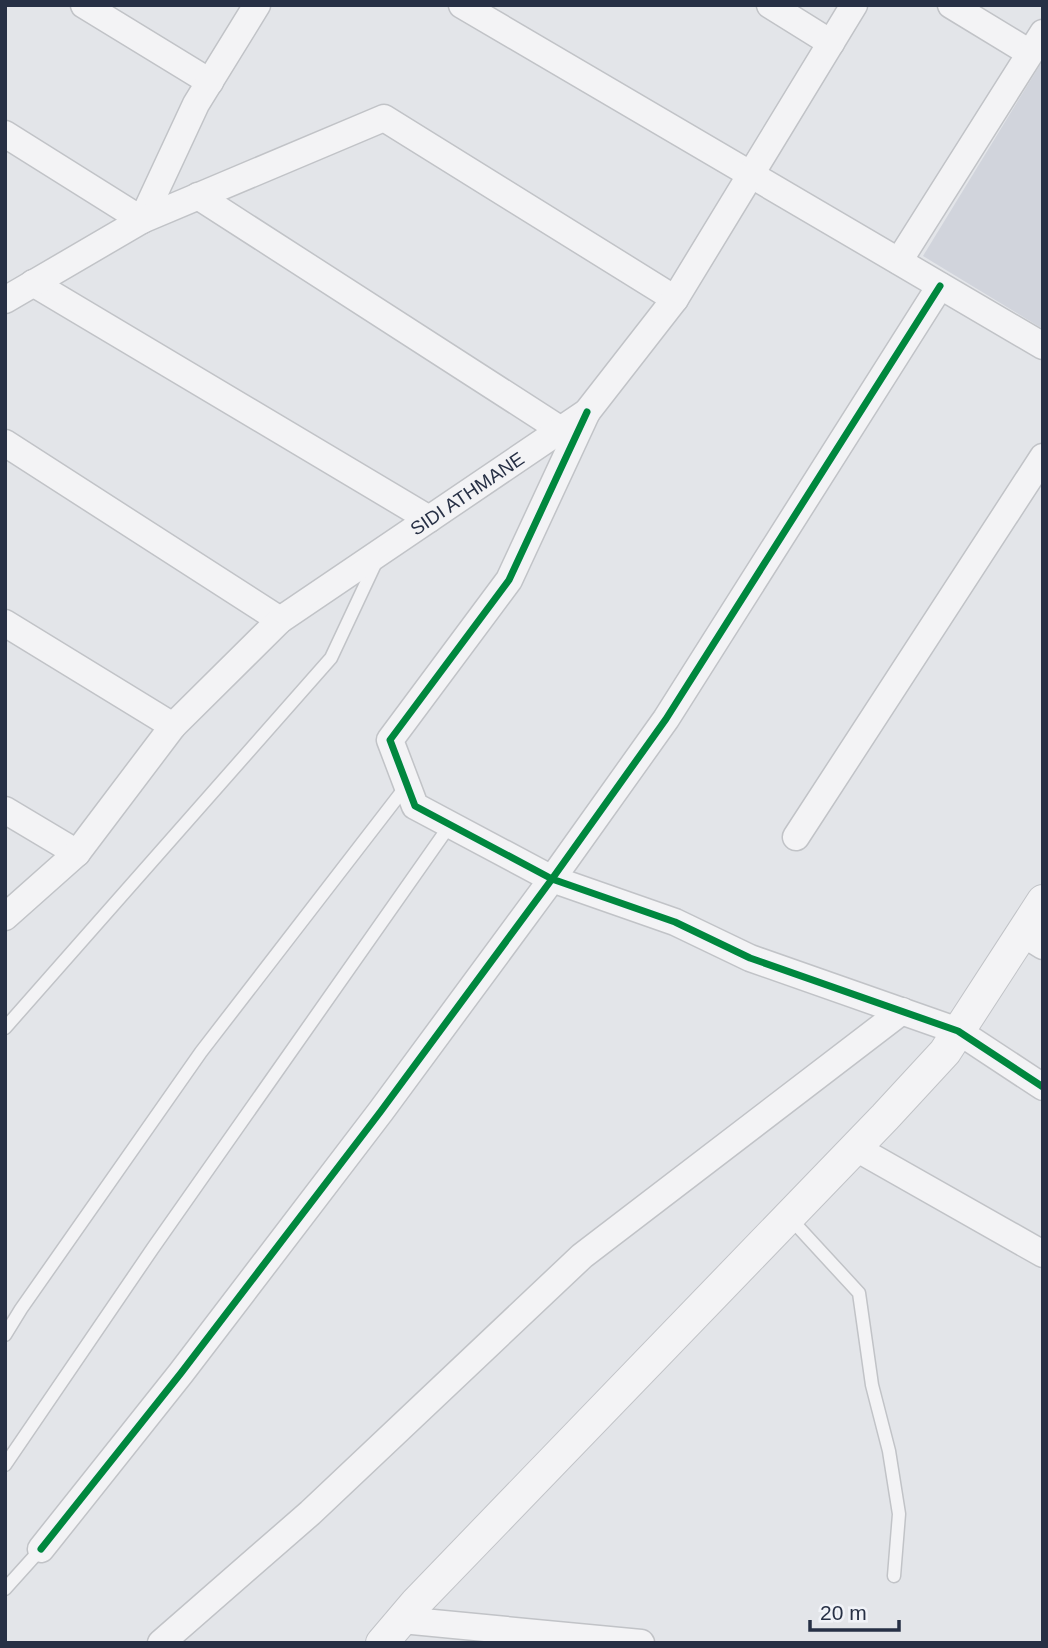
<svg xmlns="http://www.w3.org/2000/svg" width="1048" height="1648" font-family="Helvetica,sans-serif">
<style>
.built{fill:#d1d4dc}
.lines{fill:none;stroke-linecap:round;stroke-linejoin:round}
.service-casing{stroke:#c1c3c7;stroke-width:15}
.minor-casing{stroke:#c1c3c7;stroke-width:29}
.tertiary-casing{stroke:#c1c3c7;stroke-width:34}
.service{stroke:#f3f3f5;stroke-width:12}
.minor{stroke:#f3f3f5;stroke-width:26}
.tertiary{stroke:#f3f3f5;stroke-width:32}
.cycleway-casing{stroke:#f1f3f8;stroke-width:11}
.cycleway{stroke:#00873e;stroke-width:7}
.labels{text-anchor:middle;stroke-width:5;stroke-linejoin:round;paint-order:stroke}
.street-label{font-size:19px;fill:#273045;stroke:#f1f3f8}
</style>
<rect width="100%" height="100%" fill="#e3e5e9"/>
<path class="built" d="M 1043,60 L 1043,329 L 923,256 Z"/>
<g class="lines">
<defs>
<path id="service" d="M 5,1028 L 331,658 L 376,562
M 789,1217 L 859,1293 L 872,1385 L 889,1451 L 899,1514 L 894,1576
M 5,1335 L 21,1309 L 201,1052 L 407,785
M 5,1465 L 153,1248 L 450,825
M 5,1589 L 41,1549"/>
<g id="minor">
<path d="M 84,5 L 210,82"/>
<path d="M 462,5 L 1043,346"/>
<path d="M 770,5 L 831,43"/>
<path d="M 951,5 L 1030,53"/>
<path d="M 5,134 L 142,220 L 196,104 L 257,5"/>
<path d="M 198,196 L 561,430"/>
<path d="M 899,261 L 1043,33"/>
<path d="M 33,283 L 429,519"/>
<path d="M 5,300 L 142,220 L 384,118 L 675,299"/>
<path d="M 587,412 L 509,580 L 390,740 L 415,806 L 552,879 L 666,719 L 940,286"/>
<path d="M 5,443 L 280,620"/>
<path d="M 5,623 L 173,726"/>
<path d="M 5,810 L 77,853"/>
<path d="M 796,837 L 1043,457"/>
<path id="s1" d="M 5,917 L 77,853 L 173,726 L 280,620 L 587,412 L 675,299 L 854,5"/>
<path d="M 1022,933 L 1043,946"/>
<path d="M 856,1148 L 1043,1254"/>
<path d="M 41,1549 L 181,1373 L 381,1111 L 552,879 L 675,922 L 750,958 L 958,1031 L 1043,1087"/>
<path d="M 402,1620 L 641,1643"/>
<path d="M 161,1643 L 310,1513 L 582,1256 L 902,1011"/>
</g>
<path id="tertiary" d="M 382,1643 L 416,1603 L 885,1117 L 945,1052 L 1043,901"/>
</defs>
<use href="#service" class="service-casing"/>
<use href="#minor" class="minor-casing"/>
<use href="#tertiary" class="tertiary-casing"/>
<use href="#service" class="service"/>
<use href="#minor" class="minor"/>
<use href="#tertiary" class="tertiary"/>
<defs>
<path id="cycleway" d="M 587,412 L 509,580 L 390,740 L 415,806 L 552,879 L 666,719 L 940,286
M 41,1549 L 181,1373 L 381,1111 L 552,879 L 675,922 L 750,958 L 958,1031 L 1043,1087"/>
</defs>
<use href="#cycleway" class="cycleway-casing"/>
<use href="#cycleway" class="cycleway"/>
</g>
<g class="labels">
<g class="street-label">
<text dy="7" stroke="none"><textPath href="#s1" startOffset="632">SIDI ATHMANE</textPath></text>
</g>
</g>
<rect width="1048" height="1648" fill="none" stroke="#273045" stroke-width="14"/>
<path d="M810 1620v10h89v-10" fill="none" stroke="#273045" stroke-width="3.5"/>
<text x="820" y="1620" font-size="21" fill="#273045" stroke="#f1f3f8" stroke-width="5" paint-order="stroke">20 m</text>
</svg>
